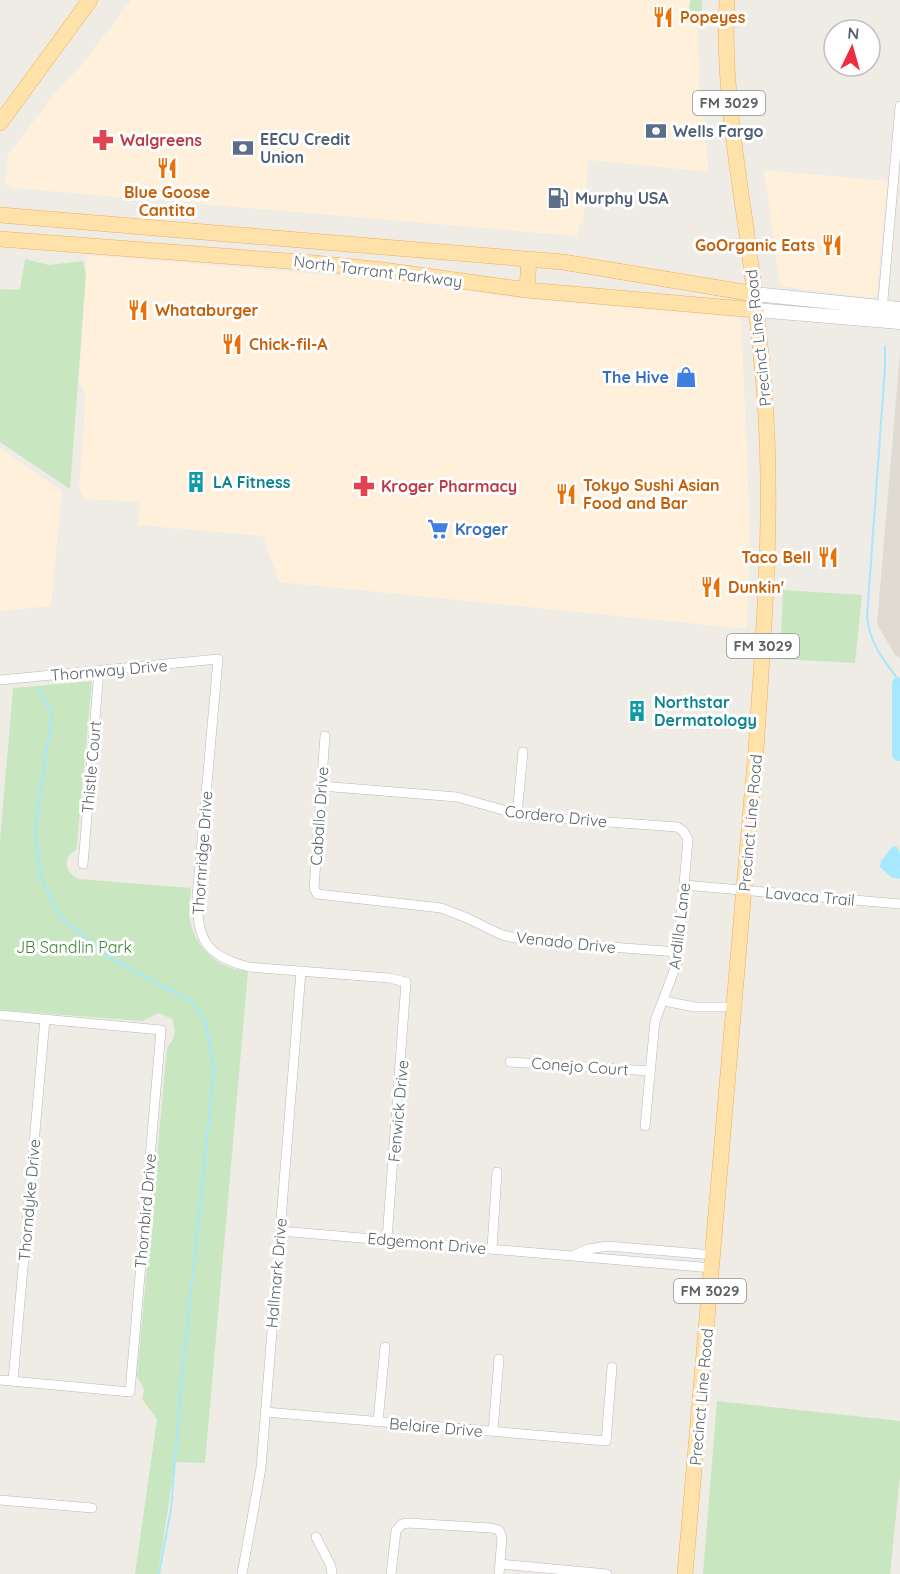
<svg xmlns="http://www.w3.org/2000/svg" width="900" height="1574" font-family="Quicksand,sans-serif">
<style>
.commercial{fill:#fef0db}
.education{fill:#dfdbd3}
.green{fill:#c8e7c1}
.water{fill:#a5e8ff}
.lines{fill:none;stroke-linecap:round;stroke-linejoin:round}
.stream{stroke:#a5e8ff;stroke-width:2}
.street-casing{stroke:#b5b9bc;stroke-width:10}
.secondary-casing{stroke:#b3b9bd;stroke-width:15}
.primary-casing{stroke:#f4ad59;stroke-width:16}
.street{stroke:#fff;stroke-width:9}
.secondary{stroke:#fff;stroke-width:14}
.primary{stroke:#ffe2aa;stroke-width:15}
.labels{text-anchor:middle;stroke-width:6;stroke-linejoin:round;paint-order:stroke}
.shield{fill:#fff;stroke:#8d9194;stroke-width:1.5}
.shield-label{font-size:15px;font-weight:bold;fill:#5c6266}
.food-label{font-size:16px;font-weight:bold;fill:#c56008;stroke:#fff;text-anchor:start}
.service-label{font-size:16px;font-weight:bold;fill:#4e5e75;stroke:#fff;text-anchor:start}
.health-label{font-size:16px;font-weight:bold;fill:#be3a42;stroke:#fff;text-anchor:start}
.street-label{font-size:16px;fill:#5c6266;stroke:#fff}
.shop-label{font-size:16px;font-weight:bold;fill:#366cbe;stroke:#fff;text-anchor:end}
.culture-label{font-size:16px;font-weight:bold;fill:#0d838f;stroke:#fff;text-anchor:start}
.park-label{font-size:16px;fill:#3e8633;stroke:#fff}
</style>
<rect width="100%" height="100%" fill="#efebe5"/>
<path class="commercial" d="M 131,0 L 697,0 L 699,79 L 709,172 L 588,160 L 583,225 L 579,224 L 577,236 L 12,188 L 5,184 L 8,155 L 59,88 L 81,66 Z
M 764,170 L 887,181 L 877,294 L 872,298 L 780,286 Z
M 87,255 L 415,282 L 508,297 L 736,317 L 741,323 L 742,338 L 750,530 L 747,629 L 279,582 L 263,536 L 138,525 L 140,502 L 85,499 L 79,488 L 86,395 L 79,382 Z
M 0,448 L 62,491 L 51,606 L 0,611 Z"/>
<path class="education" d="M 900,353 L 900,658 L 896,656 L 877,624 Z"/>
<path class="green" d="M 690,0 L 702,0 L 702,12 L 689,11 Z
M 25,259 L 49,265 L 83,261 L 86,274 L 70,489 L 0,442 L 0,289 L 20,290 Z
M 783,590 L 862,595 L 855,663 L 780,659 Z
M 92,681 L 77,844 L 76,850 C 62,858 64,873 79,879 L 191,888 C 191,896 189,905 189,912 C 191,944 216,970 248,971 L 205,1463 L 175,1462 L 158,1574 L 135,1574 L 157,1419 L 142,1399 L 144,1390 L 137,1376 L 167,1048 C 175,1037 177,1032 172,1019 L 159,1013 L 142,1021 L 0,1010 L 0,841 L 13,688 Z
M 717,1401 L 900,1421 L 900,1476 L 890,1574 L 703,1574 Z"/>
<path class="water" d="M 895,678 L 900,678 L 900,761 L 896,761 L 892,756 L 892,682 Z
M 893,846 L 897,847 L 900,853 L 900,879 L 891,877 L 880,867 L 881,861 Z"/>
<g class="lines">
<path class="stream" d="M 885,346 L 885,368 L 867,616 C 869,643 884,661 900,682
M 38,688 L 52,714 L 35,831 L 41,878 L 60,917 L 112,959 L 191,1001 L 205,1020 L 214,1069 L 180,1397 L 171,1509 L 159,1574"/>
<defs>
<path id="street" d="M 882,311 L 900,106
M 0,680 L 218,659 L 197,897 C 198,940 205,956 249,967 L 389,978 L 406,982 L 387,1239
M 325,736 L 314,888 L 317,894 L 441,908 L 467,918 L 502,935 L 530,941 L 678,952
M 321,786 L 457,797 L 517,814 L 540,817 L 677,827 L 683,831 L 688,839 L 677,963 L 655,1021 L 645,1126
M 517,814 L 523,752
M 83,864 L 99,671
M 684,885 L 900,904
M 664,1001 L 695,1007 L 734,1007
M 0,1015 L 161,1030 L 130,1392 L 0,1380
M 510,1062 L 650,1071
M 280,1231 L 712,1268
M 492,1248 L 497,1172
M 576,1254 L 588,1249 L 608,1246 L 713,1255
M 13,1381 L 45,1019
M 265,1412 L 606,1441 L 612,1367
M 378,1422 L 385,1347
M 493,1431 L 499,1359
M 0,1500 L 92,1508
M 316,1537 L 331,1566 L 332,1574
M 500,1564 L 607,1574
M 242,1574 L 261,1468 L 301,971
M 391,1574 L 396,1531 L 402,1524 L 408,1523 L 491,1528 L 499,1530 L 502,1537 L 499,1574"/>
<path id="secondary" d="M 755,294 L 900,309
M 756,310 L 900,322"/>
<path id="primary" d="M 0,123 L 90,0
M 0,215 L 563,262 L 755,294
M 0,239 L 314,263 L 383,270 L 527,290 L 756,310
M 527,290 L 529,259
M 685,1574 L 756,749 C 764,629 774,508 764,387 C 759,332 753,276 745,221 C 734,147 723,74 727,0"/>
</defs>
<use href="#street" class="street-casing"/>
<use href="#secondary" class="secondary-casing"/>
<use href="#primary" class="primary-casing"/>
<use href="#street" class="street"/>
<use href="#secondary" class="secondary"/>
<use href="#primary" class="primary"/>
</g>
<defs>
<symbol id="restaurant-bare" viewBox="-9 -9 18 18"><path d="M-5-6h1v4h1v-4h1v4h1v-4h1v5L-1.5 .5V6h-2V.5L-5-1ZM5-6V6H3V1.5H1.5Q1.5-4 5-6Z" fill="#e8710a" stroke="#fff" stroke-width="2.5" paint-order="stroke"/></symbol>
<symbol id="bank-bare" viewBox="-9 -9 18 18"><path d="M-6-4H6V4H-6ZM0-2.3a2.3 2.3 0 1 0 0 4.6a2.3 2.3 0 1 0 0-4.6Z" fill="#5c6f8a" stroke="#fff" stroke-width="2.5" paint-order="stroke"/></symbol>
<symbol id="pharmacy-bare" viewBox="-9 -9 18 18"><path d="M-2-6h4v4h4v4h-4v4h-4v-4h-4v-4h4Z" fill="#e0444e" stroke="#fff" stroke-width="2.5" paint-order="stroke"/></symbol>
<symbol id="fuel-bare" viewBox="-9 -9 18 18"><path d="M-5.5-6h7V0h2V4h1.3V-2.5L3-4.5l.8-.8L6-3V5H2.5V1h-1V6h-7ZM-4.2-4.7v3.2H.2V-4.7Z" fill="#5c6f8a" stroke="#fff" stroke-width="2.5" paint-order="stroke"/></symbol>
<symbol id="shop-bare" viewBox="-9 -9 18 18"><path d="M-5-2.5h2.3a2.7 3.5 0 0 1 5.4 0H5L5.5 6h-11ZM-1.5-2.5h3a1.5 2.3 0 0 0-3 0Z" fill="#3f7fe0" stroke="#fff" stroke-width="2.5" paint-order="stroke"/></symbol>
<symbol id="building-bare" viewBox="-9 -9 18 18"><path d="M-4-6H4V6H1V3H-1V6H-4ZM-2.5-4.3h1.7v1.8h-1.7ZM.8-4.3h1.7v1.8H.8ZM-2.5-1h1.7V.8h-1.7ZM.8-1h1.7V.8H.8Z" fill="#0f9aa8" stroke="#fff" stroke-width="2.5" paint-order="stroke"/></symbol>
<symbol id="supermarket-bare" viewBox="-9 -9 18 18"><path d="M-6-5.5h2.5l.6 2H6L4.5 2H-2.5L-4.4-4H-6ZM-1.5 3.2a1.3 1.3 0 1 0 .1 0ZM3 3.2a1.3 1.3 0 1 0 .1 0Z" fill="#3f7fe0" stroke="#fff" stroke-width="2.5" paint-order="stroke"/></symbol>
</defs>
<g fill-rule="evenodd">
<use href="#restaurant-bare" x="648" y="2" width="30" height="30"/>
<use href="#bank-bare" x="641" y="116" width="30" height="30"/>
<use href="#pharmacy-bare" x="88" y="125" width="30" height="30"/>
<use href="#bank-bare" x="228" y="133" width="30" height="30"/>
<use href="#restaurant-bare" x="152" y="153" width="30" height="30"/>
<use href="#fuel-bare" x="543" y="183" width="30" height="30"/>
<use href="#restaurant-bare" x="817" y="230" width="30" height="30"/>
<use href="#restaurant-bare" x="123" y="295" width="30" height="30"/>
<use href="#restaurant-bare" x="217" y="329" width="30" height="30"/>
<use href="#shop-bare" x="671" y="362" width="30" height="30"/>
<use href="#building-bare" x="181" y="467" width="30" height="30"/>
<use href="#pharmacy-bare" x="349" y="471" width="30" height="30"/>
<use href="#restaurant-bare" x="551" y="479" width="30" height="30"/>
<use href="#supermarket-bare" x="423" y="514" width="30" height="30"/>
<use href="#restaurant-bare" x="813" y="542" width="30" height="30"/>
<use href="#restaurant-bare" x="696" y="572" width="30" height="30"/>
<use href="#building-bare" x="622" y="696" width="30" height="30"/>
</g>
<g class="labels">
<g class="shield">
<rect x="693" y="91" width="72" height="24" rx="4.5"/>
<rect x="727" y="634" width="72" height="24" rx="4.5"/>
<rect x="674" y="1279" width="72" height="24" rx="4.5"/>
</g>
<g class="shield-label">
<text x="729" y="108">FM 3029</text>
<text x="763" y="651">FM 3029</text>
<text x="710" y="1296">FM 3029</text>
</g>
<g class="food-label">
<text x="680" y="23">Popeyes</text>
<text x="167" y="198" text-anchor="middle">Blue Goose<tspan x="167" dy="18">Cantita</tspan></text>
<text x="815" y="251" text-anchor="end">GoOrganic Eats</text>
<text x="155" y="316">Whataburger</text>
<text x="249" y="350">Chick-fil-A</text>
<text x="583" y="491">Tokyo Sushi Asian<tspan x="583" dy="18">Food and Bar</tspan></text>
<text x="811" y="563" text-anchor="end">Taco Bell</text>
<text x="728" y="593">Dunkin'</text>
</g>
<g class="service-label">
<text x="673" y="137">Wells Fargo</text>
<text x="260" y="145">EECU Credit<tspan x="260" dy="18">Union</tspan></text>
<text x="575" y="204">Murphy USA</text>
</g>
<g class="health-label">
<text x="120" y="146">Walgreens</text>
<text x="381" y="492">Kroger Pharmacy</text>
</g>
<g class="street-label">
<text transform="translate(378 271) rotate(7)" y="6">North Tarrant Parkway</text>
<text transform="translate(758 338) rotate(-96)" y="6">Precinct Line Road</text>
<text transform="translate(109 670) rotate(-5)" y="6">Thornway Drive</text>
<text transform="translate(91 767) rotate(-85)" y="6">Thistle Court</text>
<text transform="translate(319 816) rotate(-86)" y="6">Caballo Drive</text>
<text transform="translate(556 816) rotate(6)" y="6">Cordero Drive</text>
<text transform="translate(750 823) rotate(-85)" y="6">Precinct Line Road</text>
<text transform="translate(202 853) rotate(-86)" y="6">Thornridge Drive</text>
<text transform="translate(810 896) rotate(5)" y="6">Lavaca Trail</text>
<text transform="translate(679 926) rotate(-83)" y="6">Ardilla Lane</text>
<text transform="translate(566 942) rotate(6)" y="6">Venado Drive</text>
<text transform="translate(580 1066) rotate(4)" y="6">Conejo Court</text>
<text transform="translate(398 1111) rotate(-85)" y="6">Fenwick Drive</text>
<text transform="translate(29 1200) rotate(-85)" y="6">Thorndyke Drive</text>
<text transform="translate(145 1211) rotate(-85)" y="6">Thornbird Drive</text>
<text transform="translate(427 1243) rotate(5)" y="6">Edgemont Drive</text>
<text transform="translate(276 1273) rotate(-85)" y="6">Hallmark Drive</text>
<text transform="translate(701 1397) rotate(-85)" y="6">Precinct Line Road</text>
<text transform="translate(436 1427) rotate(5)" y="6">Belaire Drive</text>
</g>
<g class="shop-label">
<text x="669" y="383">The Hive</text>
<text x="455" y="535" text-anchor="start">Kroger</text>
</g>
<g class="culture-label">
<text x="213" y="488">LA Fitness</text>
<text x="654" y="708">Northstar<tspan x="654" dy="18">Dermatology</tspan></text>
</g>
<g class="park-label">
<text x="74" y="953">JB Sandlin Park</text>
</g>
</g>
<g transform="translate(852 48) rotate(5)"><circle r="28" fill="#ffffff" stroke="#bec0c2" stroke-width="1.5"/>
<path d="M0-4.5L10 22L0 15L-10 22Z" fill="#ed2d40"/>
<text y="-9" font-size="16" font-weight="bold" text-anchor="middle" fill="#5c6266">N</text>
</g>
</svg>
